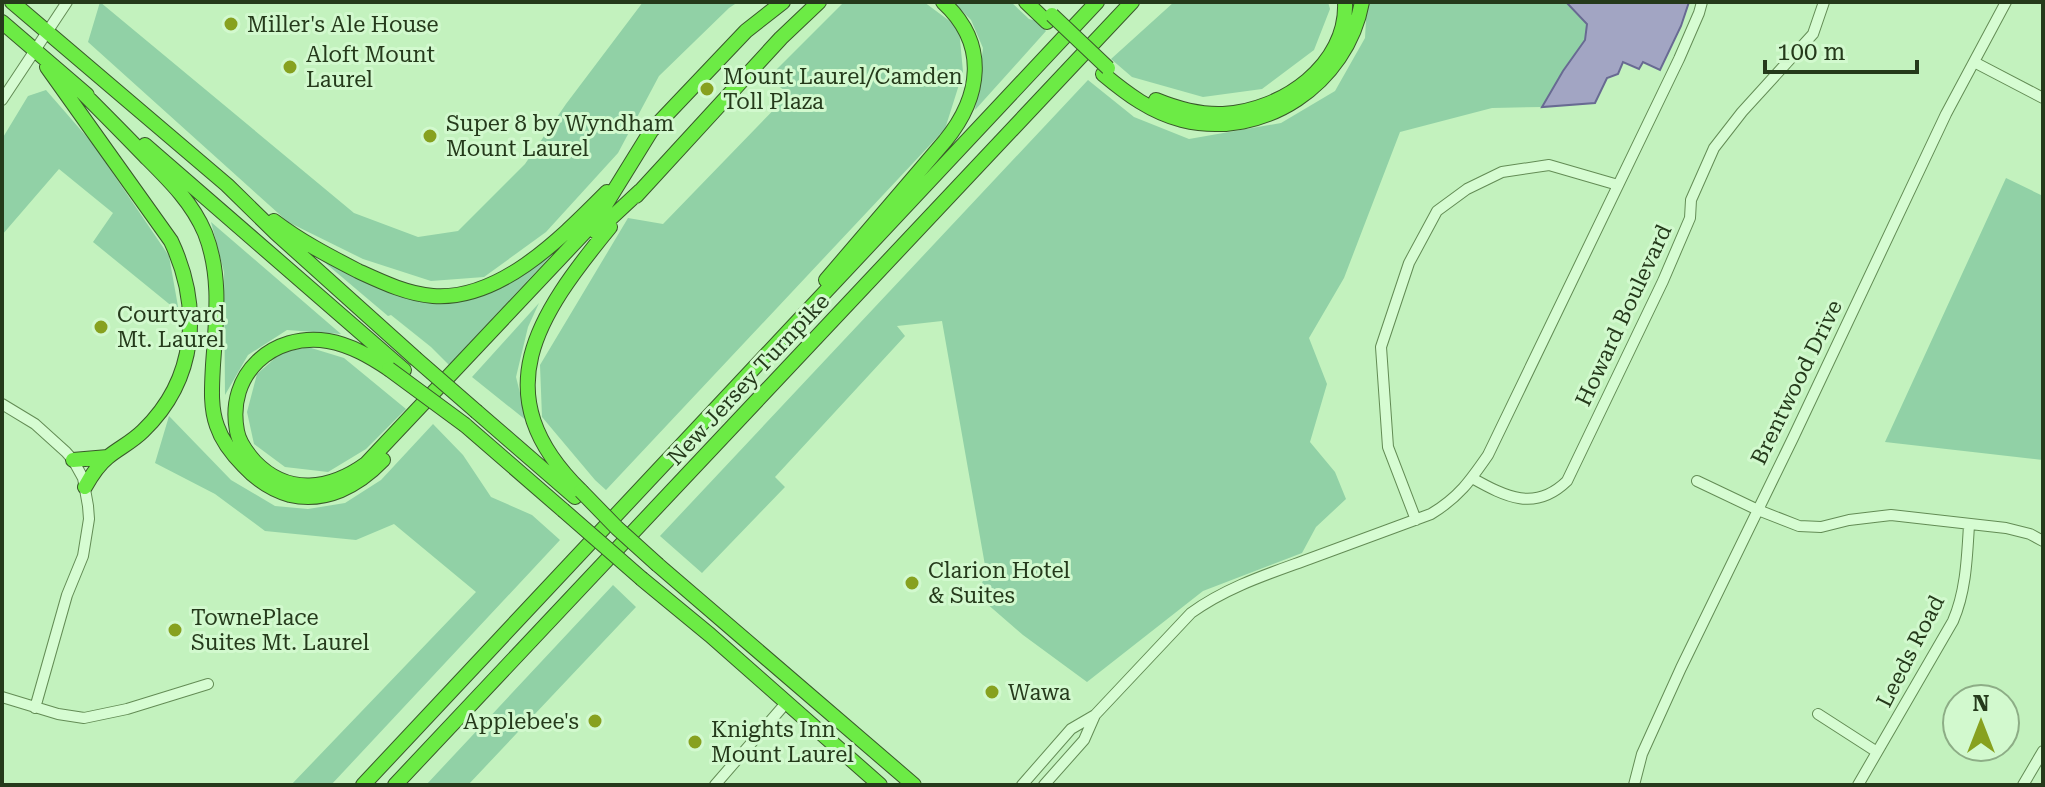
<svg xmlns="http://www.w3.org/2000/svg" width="2045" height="787" font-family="'Roboto Serif',serif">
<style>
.green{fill:#91d1a6}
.water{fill:#a2a5c3;stroke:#686a92;stroke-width:2}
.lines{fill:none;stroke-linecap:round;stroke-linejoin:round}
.minor-casing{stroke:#638c55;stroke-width:12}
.highway-casing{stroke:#39592a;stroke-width:16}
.minor{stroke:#d6fcd2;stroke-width:10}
.highway{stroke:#6ceb45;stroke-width:14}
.highway-bridge-casing{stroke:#39592a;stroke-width:16;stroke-linecap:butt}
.highway-bridge{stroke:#6ceb45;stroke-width:14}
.poi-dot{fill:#87a11f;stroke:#d2f9ce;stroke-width:3}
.labels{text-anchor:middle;stroke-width:6;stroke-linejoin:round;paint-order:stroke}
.poi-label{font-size:22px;fill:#253a1b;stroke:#d2f9ce;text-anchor:start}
.street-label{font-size:22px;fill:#253a1b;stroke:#d2f9ce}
</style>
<rect width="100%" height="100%" fill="#c3f2be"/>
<path class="green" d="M 100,2 L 354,213 L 418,237 L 458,231 L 525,164 L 566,104 L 643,2 L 738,2 L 729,8 L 659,76 L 618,153 L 546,232 L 484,277 L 431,281 L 363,259 L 288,222 L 88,42 Z
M 844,2 L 924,2 L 959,28 L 963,72 L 945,129 L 606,490 L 595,480 L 542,417 L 540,365 L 628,218 L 663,224 L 789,94 L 768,78 Z
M 953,2 L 1011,2 L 1029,19 L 1037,21 L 1046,31 L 975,110 L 983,48 L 971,20 Z
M 1174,2 L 1328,2 L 1330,9 L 1314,50 L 1262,89 L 1203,97 L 1132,77 L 1111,59 Z
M 1367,2 L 1566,2 L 1587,24 L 1585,40 L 1563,71 L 1542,107 L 1492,108 L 1400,132 L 1344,278 L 1309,338 L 1327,384 L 1310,442 L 1335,472 L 1346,499 L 1316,527 L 1302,553 L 1203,591 L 1087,682 L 1023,635 L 978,596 L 986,571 L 942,321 L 897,326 L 905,336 L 775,477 L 785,487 L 702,573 L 660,536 L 1088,80 L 1134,117 L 1189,139 L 1281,123 L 1335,91 L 1365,38 Z
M 46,90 L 93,144 L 169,256 L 179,312 L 93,242 L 113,213 L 59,169 L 2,235 L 2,139 L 28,96 Z
M 2006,178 L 2043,196 L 2043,460 L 1885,442 Z
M 211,222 L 341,334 L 287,330 L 248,355 L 225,395 L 224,272 Z
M 560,246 L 449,365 L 431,347 L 391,315 L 388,316 L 317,256 L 366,280 L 463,300 Z
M 539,303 L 528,327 L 516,377 L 527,421 L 472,377 Z
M 308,347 L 344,358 L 406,409 L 366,449 L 328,472 L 285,467 L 254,444 L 247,412 L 257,374 L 281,353 Z
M 169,416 L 231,480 L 275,506 L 308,509 L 345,503 L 381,480 L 433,424 L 463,455 L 491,497 L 532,515 L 560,540 L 331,785 L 291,785 L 476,592 L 394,524 L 356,540 L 265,531 L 215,494 L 155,463 Z
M 613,585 L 636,607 L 468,785 L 426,785 Z"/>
<path class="water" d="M 1566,2 L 1689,2 L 1681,26 L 1660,70 L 1643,62 L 1639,69 L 1623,62 L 1618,74 L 1607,78 L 1595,103 L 1542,107 L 1563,71 L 1585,40 L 1587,24 Z"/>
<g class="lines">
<defs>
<path id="minor" d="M 1974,62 L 2043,98
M 2,100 L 67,2
M 2,404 L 35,424 L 66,452 L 73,460 L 83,478 L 88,506 L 89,519 L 83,556 L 67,595 L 35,708
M 1472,478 C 1506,497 1535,512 1567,481 L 1663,281 L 1690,218 L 1691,200 L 1714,148 L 1742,112 L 1813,34 L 1824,2
M 1697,481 L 1758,510 L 1799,526 L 1821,527 L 1849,520 L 1891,515 L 2006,528 L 2030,534 L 2043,541
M 1416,520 L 1388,447 L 1381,347 L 1409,263 L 1437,211 L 1467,189 L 1502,172 L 1549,165 L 1618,185
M 2,697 L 58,714 L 84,718 L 127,709 L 208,684
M 1818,714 L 1877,752
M 715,785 L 786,703
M 1022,785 L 1071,729 L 1095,715 L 1191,613 C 1227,587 1268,574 1309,559 C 1350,544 1391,529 1431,514 C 1459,497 1470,481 1488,455 L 1679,59 L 1699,13 L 1702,2
M 1044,785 L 1084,740 L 1095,715
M 1634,785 L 1642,754 L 1681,668 L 1793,438 L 1946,114 L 2006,2
M 1858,785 L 1953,621 C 1966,591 1967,558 1969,525
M 2023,785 L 2043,751"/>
<path id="highway" d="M 12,2 L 227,185 L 276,233 L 415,358
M 1026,2 L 1047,22
M 2,22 L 87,95
M 47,67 L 171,241 C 202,307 197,379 143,431 C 132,442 119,448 108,457 C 98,465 91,476 85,487
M 1103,74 C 1127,94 1151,112 1182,120 C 1264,140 1347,84 1362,2
M 81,91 C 102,112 124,134 145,156 C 168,179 192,202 205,233 C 222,276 216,321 213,365 C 212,385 210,407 217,426 C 222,441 233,455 244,466 C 257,480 272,490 290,495 C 326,503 358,486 383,460
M 1156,100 C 1178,109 1200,115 1223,114 C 1282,111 1348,65 1345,2
M 145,145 L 404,370
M 636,196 L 781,38 L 819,2
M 274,221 C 300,241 329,256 358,271 C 382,282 407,294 433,296 C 501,301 563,236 607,192
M 596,232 L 640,191
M 826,280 L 945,141 C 981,97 989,44 943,2
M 389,369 C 371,357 351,345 328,341 C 273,332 226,374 237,431 C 239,443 247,453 255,462 C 288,496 330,490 366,464 L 596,220 L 651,131 L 746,31 L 783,2
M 477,412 L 575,497
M 465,425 L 563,510
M 73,460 L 108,457
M 581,491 C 482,394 538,315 610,227
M 658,565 L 914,785
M 642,579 L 710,635 L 880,785
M 363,785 L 1097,2
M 395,785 L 1132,2"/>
</defs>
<use href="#minor" class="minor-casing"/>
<use href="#highway" class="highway-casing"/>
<use href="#minor" class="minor"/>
<use href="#highway" class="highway"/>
<defs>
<path id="highway-bridge" d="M 1052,15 L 1108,68
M 415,358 L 477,412
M 389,369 L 465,425
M 581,491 L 617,528 L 658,565
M 563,510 L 642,579"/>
</defs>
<use href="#highway-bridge" class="highway-bridge-casing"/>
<use href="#highway-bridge" class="highway-bridge"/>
</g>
<g class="poi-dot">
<circle cx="231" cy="24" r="8"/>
<circle cx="290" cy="67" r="8"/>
<circle cx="707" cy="89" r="8"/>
<circle cx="430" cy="136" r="8"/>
<circle cx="101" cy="327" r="8"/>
<circle cx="912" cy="583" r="8"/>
<circle cx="175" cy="630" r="8"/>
<circle cx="992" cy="692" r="8"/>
<circle cx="595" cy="721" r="8"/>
<circle cx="695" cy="742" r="8"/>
</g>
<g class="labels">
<g class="poi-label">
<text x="247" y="32">Miller's Ale House</text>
<text x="306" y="62">Aloft Mount<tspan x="306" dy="25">Laurel</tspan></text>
<text x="723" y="84">Mount Laurel/Camden<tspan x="723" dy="25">Toll Plaza</tspan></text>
<text x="446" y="131">Super 8 by Wyndham<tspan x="446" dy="25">Mount Laurel</tspan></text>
<text x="117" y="322">Courtyard<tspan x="117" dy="25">Mt. Laurel</tspan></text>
<text x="928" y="578">Clarion Hotel<tspan x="928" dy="25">&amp; Suites</tspan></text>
<text x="191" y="625">TownePlace<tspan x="191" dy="25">Suites Mt. Laurel</tspan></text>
<text x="1008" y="700">Wawa</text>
<text x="579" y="729" text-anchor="end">Applebee's</text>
<text x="711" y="737">Knights Inn<tspan x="711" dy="25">Mount Laurel</tspan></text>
</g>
<g class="street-label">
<text transform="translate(1623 315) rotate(-65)" y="8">Howard Boulevard</text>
<text transform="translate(748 379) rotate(-47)" y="8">New Jersey Turnpike</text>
<text transform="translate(1796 382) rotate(-64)" y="8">Brentwood Drive</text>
<text transform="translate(1910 651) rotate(-63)" y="8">Leeds Road</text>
</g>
</g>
<rect width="2045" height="787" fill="none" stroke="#253a1b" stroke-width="8"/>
<g transform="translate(1981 723)"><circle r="38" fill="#d2f9ce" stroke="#8dad86" stroke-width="2"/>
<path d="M0-6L14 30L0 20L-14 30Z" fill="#87a11f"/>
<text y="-12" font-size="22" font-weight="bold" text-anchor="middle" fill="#253a1b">N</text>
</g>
<path d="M1765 60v12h152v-12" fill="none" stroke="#253a1b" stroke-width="4"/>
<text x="1777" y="60" font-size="24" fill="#253a1b" stroke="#d2f9ce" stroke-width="6" paint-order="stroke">100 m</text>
</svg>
